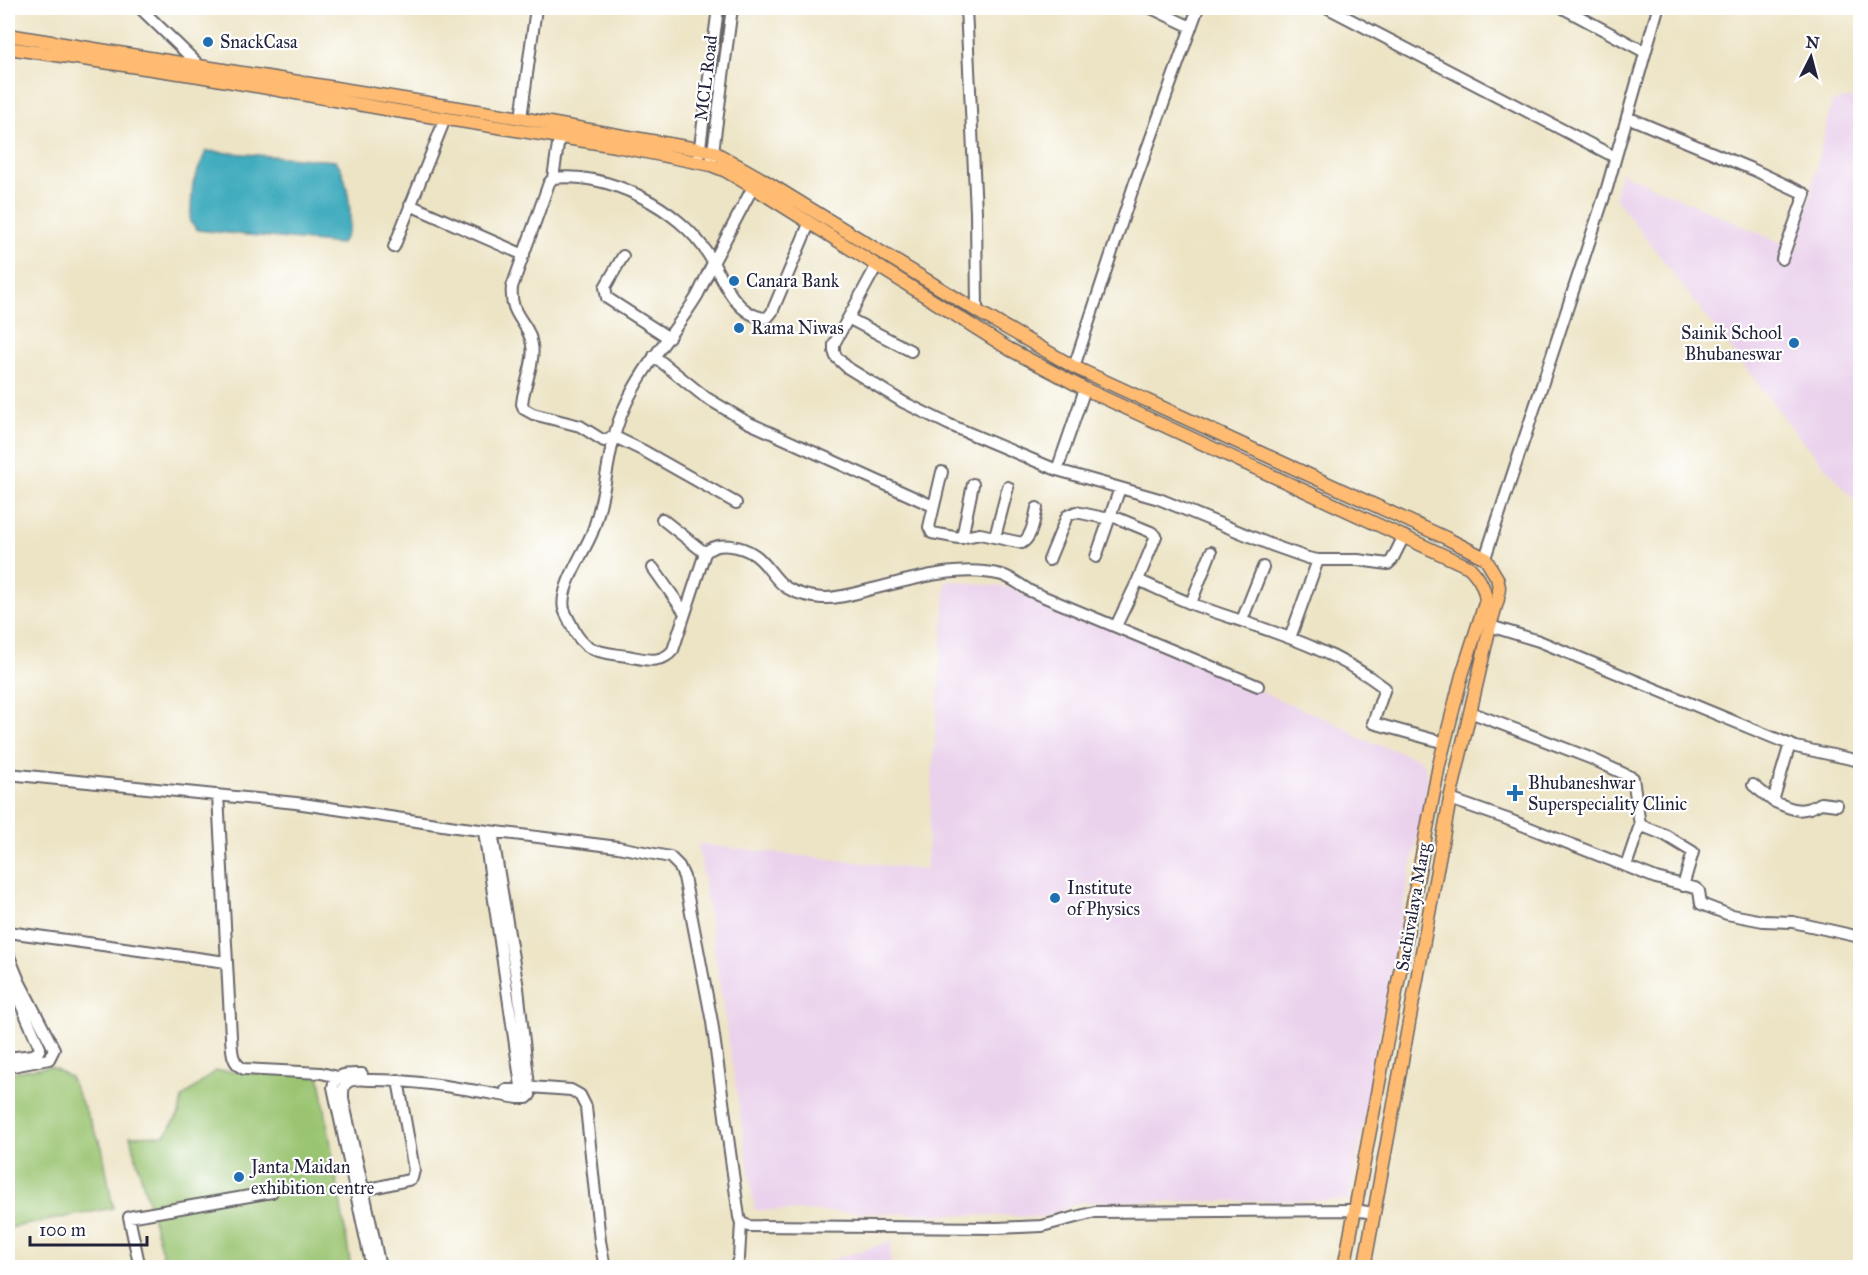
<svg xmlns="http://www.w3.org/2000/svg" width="1868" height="1275" font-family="'IM FELL Great Primer',serif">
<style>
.built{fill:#ead1ec}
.green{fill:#9ac471;stroke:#5e7356;stroke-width:1.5}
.water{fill:#3facbe;stroke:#30677c;stroke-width:1.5}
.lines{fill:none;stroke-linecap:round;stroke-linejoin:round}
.minor-casing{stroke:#69666b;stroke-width:14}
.major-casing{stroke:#69666b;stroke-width:15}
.minor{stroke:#fff;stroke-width:10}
.major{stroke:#febb71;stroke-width:12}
.poi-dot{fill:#1f6fb2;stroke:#fff;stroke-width:2}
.labels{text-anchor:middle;stroke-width:4.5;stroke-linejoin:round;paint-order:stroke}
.poi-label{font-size:18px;fill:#22223b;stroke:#fff;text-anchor:start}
.street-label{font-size:18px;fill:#22223b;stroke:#fff}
</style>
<rect width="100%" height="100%" fill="#fff"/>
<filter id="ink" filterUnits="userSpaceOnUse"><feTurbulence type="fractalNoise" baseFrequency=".0167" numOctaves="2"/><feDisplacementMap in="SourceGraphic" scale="12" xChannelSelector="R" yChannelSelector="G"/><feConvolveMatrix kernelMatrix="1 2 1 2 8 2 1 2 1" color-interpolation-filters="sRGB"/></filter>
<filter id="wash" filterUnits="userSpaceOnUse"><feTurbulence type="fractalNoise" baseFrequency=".008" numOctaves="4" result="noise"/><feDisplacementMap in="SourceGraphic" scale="24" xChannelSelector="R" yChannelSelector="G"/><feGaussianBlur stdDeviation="1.35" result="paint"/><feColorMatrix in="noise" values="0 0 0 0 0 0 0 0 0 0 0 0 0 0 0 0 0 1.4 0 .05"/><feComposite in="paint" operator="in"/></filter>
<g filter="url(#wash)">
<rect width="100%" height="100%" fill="#ede4c5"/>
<path class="built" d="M 1860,96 L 1860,506 L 1798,436 L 1615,198 L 1620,172 L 1797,250 L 1832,102 Z
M 946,580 L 1006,587 L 1053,604 L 1345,727 L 1359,738 L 1419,759 L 1425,767 L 1428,783 L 1399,926 L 1349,1200 L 1080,1202 L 1045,1217 L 755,1210 L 698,844 L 926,870 Z
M 891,1241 L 891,1267 L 809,1267 Z"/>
<path class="green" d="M 50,1066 L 70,1077 L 102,1147 L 113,1208 L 8,1228 L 8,1073 Z
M 216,1071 L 319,1073 L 351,1267 L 166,1267 L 130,1136 L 165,1135 L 179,1114 L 182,1098 Z"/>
<path class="water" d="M 206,151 L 336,161 C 347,174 355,220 346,236 C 345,239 342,241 340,244 L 198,230 L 190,222 L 193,183 Z"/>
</g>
<g filter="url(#ink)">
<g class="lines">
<defs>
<path id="minor" d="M 140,8 L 200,66 L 200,68
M 966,8 L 976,212 L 977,311
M 1151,8 L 1191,27
M 1328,8 L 1615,157
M 1563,8 L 1645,52
M 1627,117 L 1754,170 L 1805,194 L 1782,259
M 521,118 L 536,8
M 712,159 L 732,8
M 698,162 L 718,8
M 553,178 L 559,138
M 753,187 C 740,212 726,238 713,263 C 707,274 703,285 697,296 C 674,334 643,365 625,406 C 606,446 608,492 592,533 C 584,553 559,588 564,609 C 566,615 569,620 572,626 C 584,653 600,652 627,656 C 644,659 661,665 673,650 L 705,553 C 717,540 742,546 755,555 C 768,564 774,580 787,588 C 797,594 810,597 822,598 C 838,599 856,593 872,589 C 914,579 959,564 1002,575 C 1012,578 1022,586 1030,591 L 1258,686
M 410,205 L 524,255
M 394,247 L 445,119
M 623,256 L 605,287 L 607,298 L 669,338
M 877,265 L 834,344 L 834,351 L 836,357 L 848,368 L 903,402 L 950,425 L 1057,470 L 1159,499 L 1274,546 L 1308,558 L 1318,560 L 1358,560 L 1388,564 L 1392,560 L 1404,536
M 848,318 L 911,351
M 654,356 L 705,397 L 747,422 L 933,506
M 1074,367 L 1134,185 L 1198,8
M 1057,470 L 1085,389
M 942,472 L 929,527 L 932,533 L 959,538 L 980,534 L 1022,543 C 1032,537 1034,520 1037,508
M 736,503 L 644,451 L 613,436 L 604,441 L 580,426 L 533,414 L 524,409 L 522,404 L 523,397 C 526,381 535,360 532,345 C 529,321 509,317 512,287 L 549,183 L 553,178 C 607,171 679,208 708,254 C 722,276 733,313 763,318 L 768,317 L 772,312 L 809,224
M 1110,515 L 1151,532 L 1156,536 L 1138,580 L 1116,626
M 662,519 L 705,553
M 995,537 L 1008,487
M 962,538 L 973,484
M 1096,557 L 1120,488
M 1485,558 L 1607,188 L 1658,8
M 1049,560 L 1067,516 L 1076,512 L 1109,519
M 653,568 L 685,613
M 1138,580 C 1156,588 1174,597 1192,604 C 1258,628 1329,645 1385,688 L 1373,723 L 1445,743
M 1191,603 L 1211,552
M 1242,620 L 1263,567
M 1490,626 L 1539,641 L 1796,747 L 1860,761
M 1290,638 L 1318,560
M 1470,712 L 1590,758 L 1633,778 L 1640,825 L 1626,866
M 1790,744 L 1773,801 C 1792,810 1802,814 1821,803 L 1837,805
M 8,774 L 296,803 L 456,827 L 618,847 L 670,857 L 679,866 L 684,877 L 712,1022 L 739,1217 L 741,1223 L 749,1226 L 997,1228 L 1042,1226 L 1095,1212 L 1354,1210 L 1374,1213
M 1753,785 L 1773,801
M 218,795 L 231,1037 C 232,1050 231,1063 244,1069 L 321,1073 L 338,1077
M 1450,799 L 1507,819 L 1656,878 L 1695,888 L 1699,891 L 1701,904 L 1727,914 L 1763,921 L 1793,922 L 1860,937
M 1640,825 L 1665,835 L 1693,852 L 1683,886
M 484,831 L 521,1086 L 520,1090 L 506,1090
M 8,932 L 226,962
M 8,954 L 19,981 L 54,1049 L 49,1059 L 8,1067
M 8,975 L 40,1048 L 38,1052 L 33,1055 L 8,1058
M 362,1074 C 349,1074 336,1072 333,1087 L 372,1268
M 530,1087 L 571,1090 L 580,1095 L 586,1107 L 600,1241 L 605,1268
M 365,1190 L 408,1180 L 412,1178 L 414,1170 L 398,1080
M 140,1268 L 129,1217 L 272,1192
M 380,1268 C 369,1211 355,1155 343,1099 C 343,1093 342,1085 348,1082 C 354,1078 364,1080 371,1080 C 421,1080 469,1090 518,1098 L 527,1098 L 530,1095 L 518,988 L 492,832
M 735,1268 L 739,1258 L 741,1223"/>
<path id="major" d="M 8,35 L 521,118 L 714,152 L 760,178 L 977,311 L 1074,367 L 1446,538 L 1485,558 L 1497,578 L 1499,587 L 1498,599 L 1490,626 L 1450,799 L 1364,1268
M 8,48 L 199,76 L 397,111 L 616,146 L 711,165 L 726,171 L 753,187 L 1009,349 L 1085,389 L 1469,567 C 1479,577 1484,586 1486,600 L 1462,675 L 1439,765 L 1344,1268"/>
</defs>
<use href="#minor" class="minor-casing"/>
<use href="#major" class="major-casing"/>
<use href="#minor" class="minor"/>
<use href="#major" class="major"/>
</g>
</g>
<g class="poi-dot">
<circle cx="208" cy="42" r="6"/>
<circle cx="734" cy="281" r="6"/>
<circle cx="739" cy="328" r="6"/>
<circle cx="1794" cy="343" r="6"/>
<path d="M1512 784h6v6h6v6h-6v6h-6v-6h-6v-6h6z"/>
<circle cx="1055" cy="898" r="6"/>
<circle cx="239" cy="1177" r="6"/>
</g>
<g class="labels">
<g class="poi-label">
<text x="220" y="48">SnackCasa</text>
<text x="746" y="287">Canara Bank</text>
<text x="751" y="334">Rama Niwas</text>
<text x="1782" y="339" text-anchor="end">Sainik School<tspan x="1782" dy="21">Bhubaneswar</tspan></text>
<text x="1528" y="789">Bhubaneshwar<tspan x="1528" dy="21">Superspeciality Clinic</tspan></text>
<text x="1067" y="894">Institute<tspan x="1067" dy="21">of Physics</tspan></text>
<text x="251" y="1173">Janta Maidan<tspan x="251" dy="21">exhibition centre</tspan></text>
</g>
<g class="street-label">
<text transform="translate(706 78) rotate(-83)" y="6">MCL Road</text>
<text transform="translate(1413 907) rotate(-80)" y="6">Sachivalaya Marg</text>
</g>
</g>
<rect width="1868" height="1275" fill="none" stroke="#fff" stroke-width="30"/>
<g transform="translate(1811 57) rotate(6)" stroke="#ffffff" stroke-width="4.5" paint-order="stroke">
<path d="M0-4.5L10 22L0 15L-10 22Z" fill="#22223b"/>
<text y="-9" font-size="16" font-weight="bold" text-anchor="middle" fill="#22223b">N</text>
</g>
<path d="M30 1236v9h117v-9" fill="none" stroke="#22223b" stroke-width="3"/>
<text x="39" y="1236" font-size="18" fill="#22223b" stroke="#ffffff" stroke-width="4.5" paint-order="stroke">100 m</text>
</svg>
